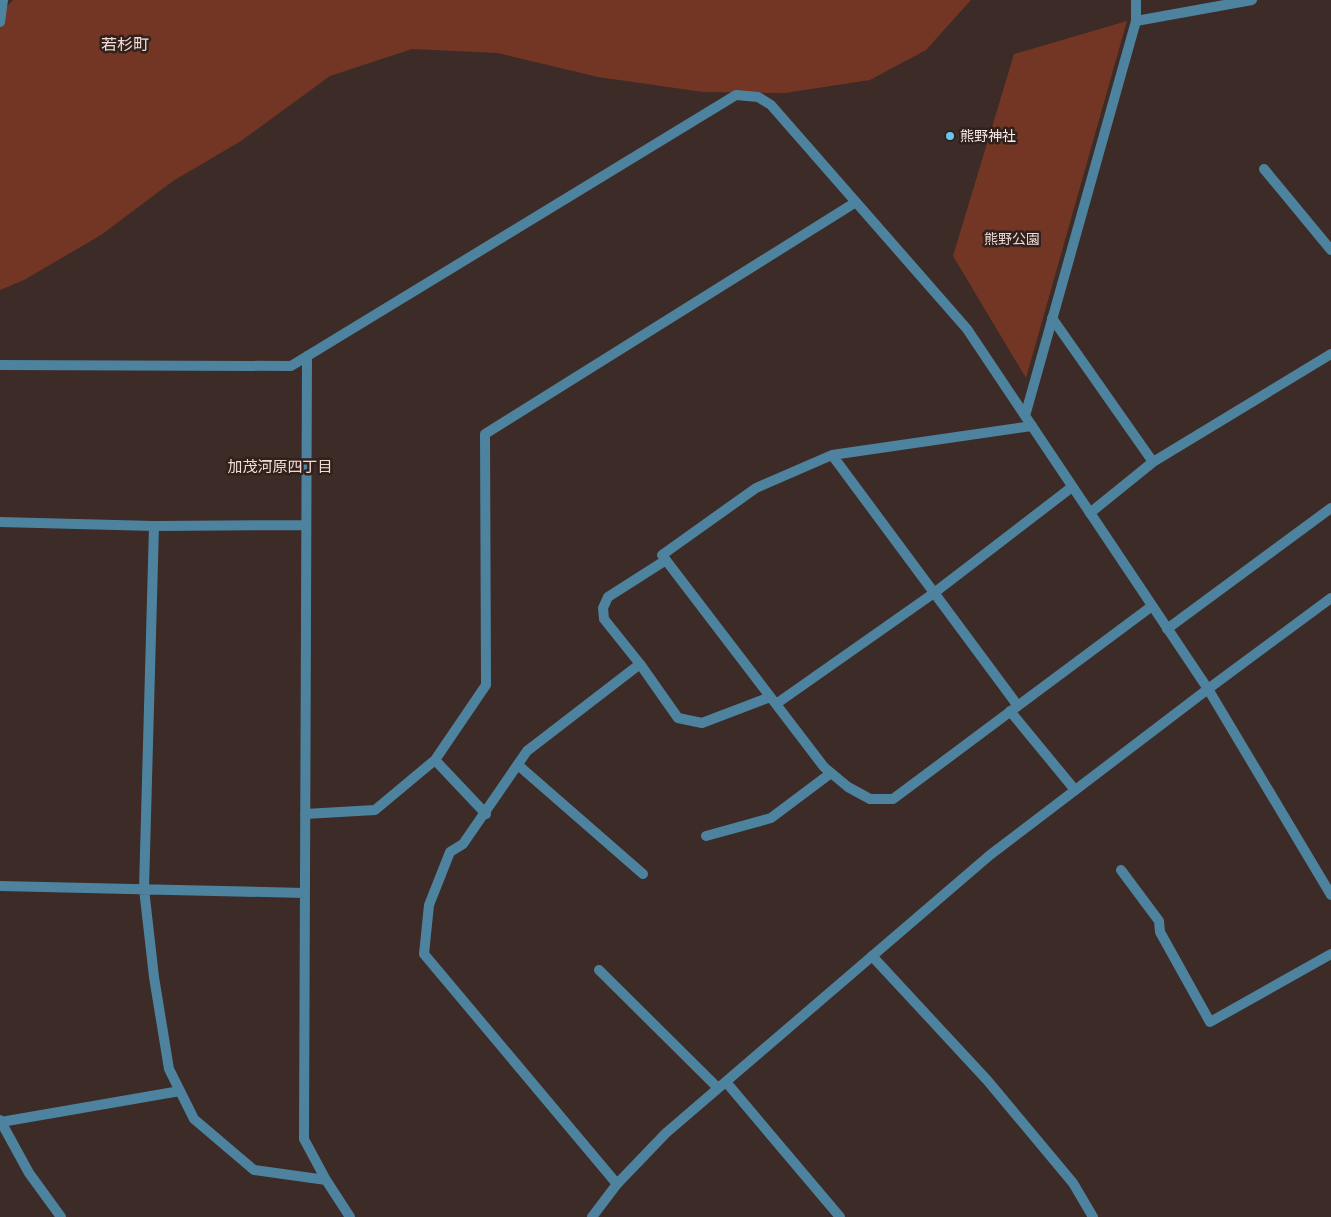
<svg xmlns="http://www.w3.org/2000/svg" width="1331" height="1217" font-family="Barlow,'Noto Sans JP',sans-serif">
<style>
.green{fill:#733624}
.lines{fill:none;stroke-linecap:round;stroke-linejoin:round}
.service{stroke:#4d839e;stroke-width:10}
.minor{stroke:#4d839e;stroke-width:10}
.tertiary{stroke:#4d839e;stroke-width:10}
.poi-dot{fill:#68c4f0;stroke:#31211c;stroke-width:2}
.labels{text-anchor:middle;stroke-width:5;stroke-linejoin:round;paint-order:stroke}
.poi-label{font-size:14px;fill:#f8ece9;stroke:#31211c;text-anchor:start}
.park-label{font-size:14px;fill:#f1dbd5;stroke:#31211c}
.neighbourhood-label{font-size:15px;fill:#f2dbd4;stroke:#31211c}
.quarter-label{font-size:16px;fill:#f2dbd4;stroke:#31211c}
</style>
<rect width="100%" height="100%" fill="#3c2b26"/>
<path class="green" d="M 13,0 L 971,0 L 926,50 L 870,80 L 785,93 L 703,92 L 598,77 L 498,53 L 412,49 L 330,76 L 241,141 L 173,181 L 101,235 L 24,280 L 0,290 L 0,14 Z
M 1127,21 L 1026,378 L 953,256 L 1014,54 Z"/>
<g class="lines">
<path class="service" d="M 1264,169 L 1331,250
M 1052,318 L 1153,462
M 1032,426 L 832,455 L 756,488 L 662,555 L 824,767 L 848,787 L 870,799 L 893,799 L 1152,606
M 832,455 L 1018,706
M 1090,513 L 1153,462 L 1331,354
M 666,560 L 608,597 L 603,608 L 604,619 L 640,664 L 678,718 L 702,723 L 770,697
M 1167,629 L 1331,508
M 776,704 L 934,593 L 1072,487
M 1010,711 L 1075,790
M 518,765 L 643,874
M 706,836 L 771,818 L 831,773
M 1121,870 L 1159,921 L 1160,932 L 1210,1022 L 1331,954
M 872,956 L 987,1080 L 1073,1183 L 1093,1217
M 599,970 L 718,1088
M 617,1184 L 424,954 L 429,905 L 450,852 L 463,844 L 527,751 L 640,664"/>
<path class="minor" d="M 1136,21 L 1252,0
M 0,22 L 3,0
M 307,356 L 304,1139 L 326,1180 L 350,1217
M 0,365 L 291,366 L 736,95 L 758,97 L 771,105 L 967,329 L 1208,689 L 1331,895
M 1025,416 L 1136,21 L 1136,0
M 0,522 L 154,526 L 306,525
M 154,526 L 144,889 L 154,977 L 169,1069 L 194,1119 L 254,1170 L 326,1180
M 435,760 L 486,814
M 305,814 L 375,810 L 435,760 L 486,685 L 485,434 L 856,202
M 0,886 L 305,893
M 726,1082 L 840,1217
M 0,1120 L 29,1173 L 61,1217
M 1,1122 L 180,1091"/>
<path class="tertiary" d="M 592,1217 L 617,1184 L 666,1133 L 990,855 L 1208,689 L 1331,598"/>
</g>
<circle class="poi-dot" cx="950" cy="136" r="5"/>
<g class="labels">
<g class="poi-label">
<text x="960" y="141">熊野神社</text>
</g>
<g class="park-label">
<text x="1012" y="244">熊野公園</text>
</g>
<g class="neighbourhood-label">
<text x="280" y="472">加茂河原四丁目</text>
</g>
<g class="quarter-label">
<text x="125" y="50">若杉町</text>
</g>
</g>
</svg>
